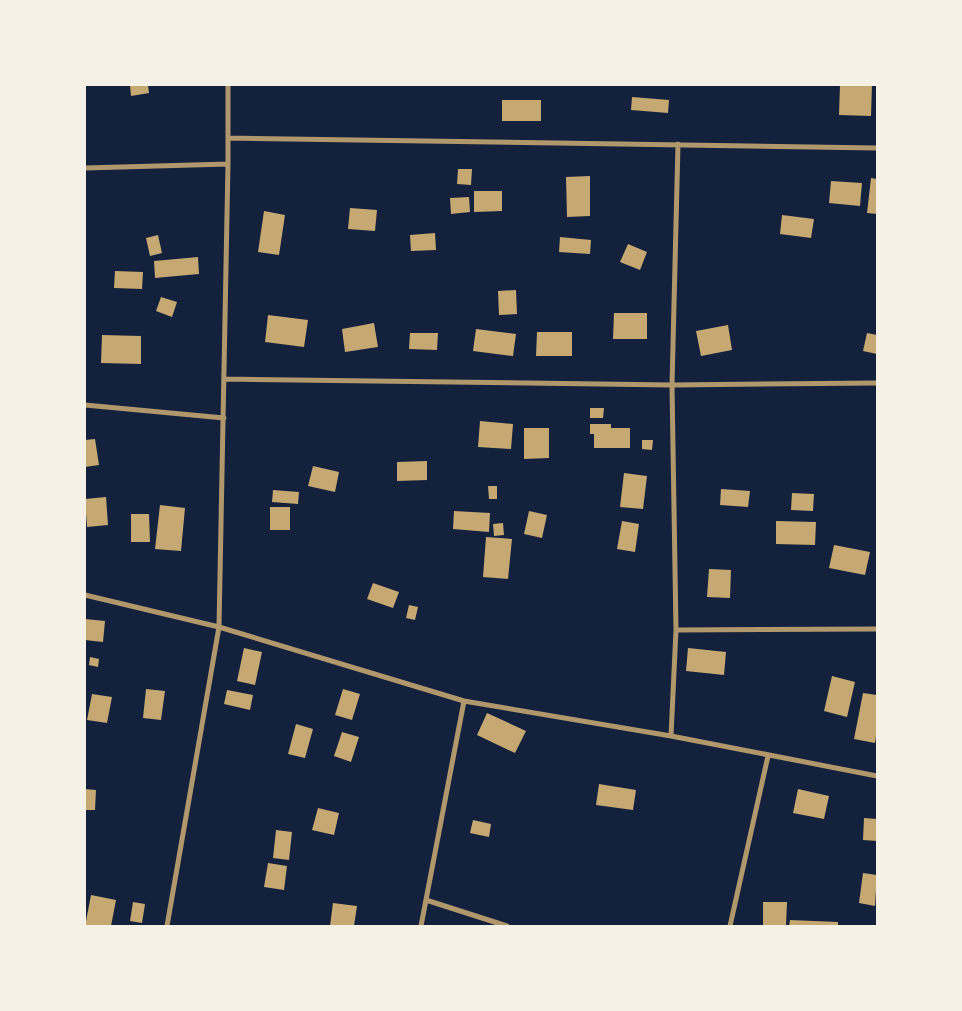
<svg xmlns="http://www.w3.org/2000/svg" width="962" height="1011" font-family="'PT Sans',sans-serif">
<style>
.building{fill:#c6a872}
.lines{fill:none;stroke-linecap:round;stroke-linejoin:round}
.minor{stroke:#b1986c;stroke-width:5}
</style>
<rect width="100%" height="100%" fill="#14213d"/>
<path class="building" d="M 130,85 L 148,85 L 149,93 L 131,96 Z
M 840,85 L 872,85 L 871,116 L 839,115 Z
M 632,97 L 669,100 L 668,113 L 631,110 Z
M 502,100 L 541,100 L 541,121 L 502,121 Z
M 458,169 L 472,169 L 471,185 L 457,184 Z
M 590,176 L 590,216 L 567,217 L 566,177 Z
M 871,178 L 877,179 L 877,214 L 867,213 Z
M 831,181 L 862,183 L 860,206 L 829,203 Z
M 474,191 L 502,191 L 502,211 L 474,212 Z
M 469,197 L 470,212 L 451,214 L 450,198 Z
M 350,208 L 377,210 L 375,231 L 348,229 Z
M 264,211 L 285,215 L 279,255 L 258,252 Z
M 782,215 L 814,219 L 811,238 L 780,234 Z
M 435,233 L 436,250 L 411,251 L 410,235 Z
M 158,235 L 162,253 L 150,256 L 146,238 Z
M 560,237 L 591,240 L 590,254 L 559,252 Z
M 628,244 L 647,252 L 640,270 L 620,262 Z
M 198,257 L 199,274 L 155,278 L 154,261 Z
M 115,271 L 143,272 L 142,289 L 114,288 Z
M 516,290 L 517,314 L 499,315 L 498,291 Z
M 161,297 L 177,302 L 172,317 L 156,311 Z
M 614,313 L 647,313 L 647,339 L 613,339 Z
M 268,315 L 308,320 L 304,347 L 265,342 Z
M 374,323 L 378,347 L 345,352 L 342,329 Z
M 728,325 L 732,350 L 701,356 L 696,331 Z
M 476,329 L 516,334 L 513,356 L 473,351 Z
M 537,332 L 572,332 L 572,356 L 536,356 Z
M 410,333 L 438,333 L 437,350 L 409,349 Z
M 867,333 L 877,335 L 877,354 L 863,351 Z
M 102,335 L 141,336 L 141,364 L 101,363 Z
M 590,408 L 604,408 L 603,418 L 590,418 Z
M 480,421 L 513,424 L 511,449 L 478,447 Z
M 590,424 L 611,424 L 611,428 L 630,428 L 630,448 L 594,448 L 594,434 L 590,434 Z
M 524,428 L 549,428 L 549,458 L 524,459 Z
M 95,439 L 99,465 L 85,467 L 85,440 Z
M 642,440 L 653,440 L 652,450 L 642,449 Z
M 427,461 L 427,480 L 397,481 L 397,462 Z
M 313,466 L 339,472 L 335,492 L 308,486 Z
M 624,473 L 647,476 L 643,509 L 620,507 Z
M 488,486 L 497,486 L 497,499 L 489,499 Z
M 721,489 L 750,491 L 748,507 L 720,505 Z
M 273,490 L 299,492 L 298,504 L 272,502 Z
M 792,493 L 814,494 L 813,511 L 791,510 Z
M 106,497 L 108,525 L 87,527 L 85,499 Z
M 160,505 L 185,508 L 181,551 L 155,549 Z
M 270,507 L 290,507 L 290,530 L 270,530 Z
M 454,511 L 490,513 L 489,532 L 453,529 Z
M 529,511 L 547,515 L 542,538 L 524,534 Z
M 131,514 L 149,514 L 150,542 L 131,542 Z
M 622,521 L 639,524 L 635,552 L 617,549 Z
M 776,521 L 816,522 L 815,545 L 776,544 Z
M 503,523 L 504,535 L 494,536 L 493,524 Z
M 486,537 L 512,539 L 508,579 L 483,577 Z
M 834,545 L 870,552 L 865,575 L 829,568 Z
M 709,569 L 731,570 L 730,598 L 707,597 Z
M 373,583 L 399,592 L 393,608 L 367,599 Z
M 409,605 L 418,607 L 415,620 L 406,618 Z
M 85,619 L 105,621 L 103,642 L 85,640 Z
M 244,648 L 262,652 L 255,685 L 237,681 Z
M 688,648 L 726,652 L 724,675 L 686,671 Z
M 90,657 L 99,659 L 98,667 L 89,665 Z
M 832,676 L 855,682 L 847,717 L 824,711 Z
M 146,689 L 165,691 L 161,720 L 143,718 Z
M 343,689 L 360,694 L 352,720 L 335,715 Z
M 227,690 L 253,695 L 250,710 L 224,704 Z
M 863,693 L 877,695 L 877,729 L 875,743 L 854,739 Z
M 92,694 L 112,697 L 107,723 L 87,720 Z
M 487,713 L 526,731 L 515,753 L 477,735 Z
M 296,724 L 313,729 L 305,758 L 288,754 Z
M 342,732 L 359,737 L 351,762 L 334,756 Z
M 599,784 L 636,790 L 633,810 L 596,805 Z
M 85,789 L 96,790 L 95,810 L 85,810 Z
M 798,789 L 829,796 L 824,819 L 793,813 Z
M 318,808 L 339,813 L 334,835 L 312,830 Z
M 864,818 L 877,819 L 877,841 L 863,840 Z
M 473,820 L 491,824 L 489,837 L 470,833 Z
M 276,830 L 292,832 L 289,860 L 273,858 Z
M 268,863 L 287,866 L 284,890 L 264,887 Z
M 863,873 L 877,875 L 875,906 L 859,903 Z
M 91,895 L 116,900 L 111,926 L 85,926 Z
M 133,902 L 145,904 L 142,923 L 130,921 Z
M 763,902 L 787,902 L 786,926 L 763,926 Z
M 333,903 L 357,906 L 354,926 L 330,926 Z
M 790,920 L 838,922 L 838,926 L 789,926 Z"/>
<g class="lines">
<path class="minor" d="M 228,138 L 877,148
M 85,168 L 228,164
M 225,379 L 672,385 L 877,383
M 85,405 L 224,418
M 85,595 L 219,627 L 464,701 L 671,736 L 877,776
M 676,630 L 877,629
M 671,736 L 676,630 L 672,385 L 678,144
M 426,900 L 507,926
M 167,926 L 219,627 L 228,164 L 228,85
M 421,926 L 464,701
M 730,926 L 768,756"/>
</g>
<rect width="962" height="1011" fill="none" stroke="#f6f1e7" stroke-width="172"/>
</svg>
